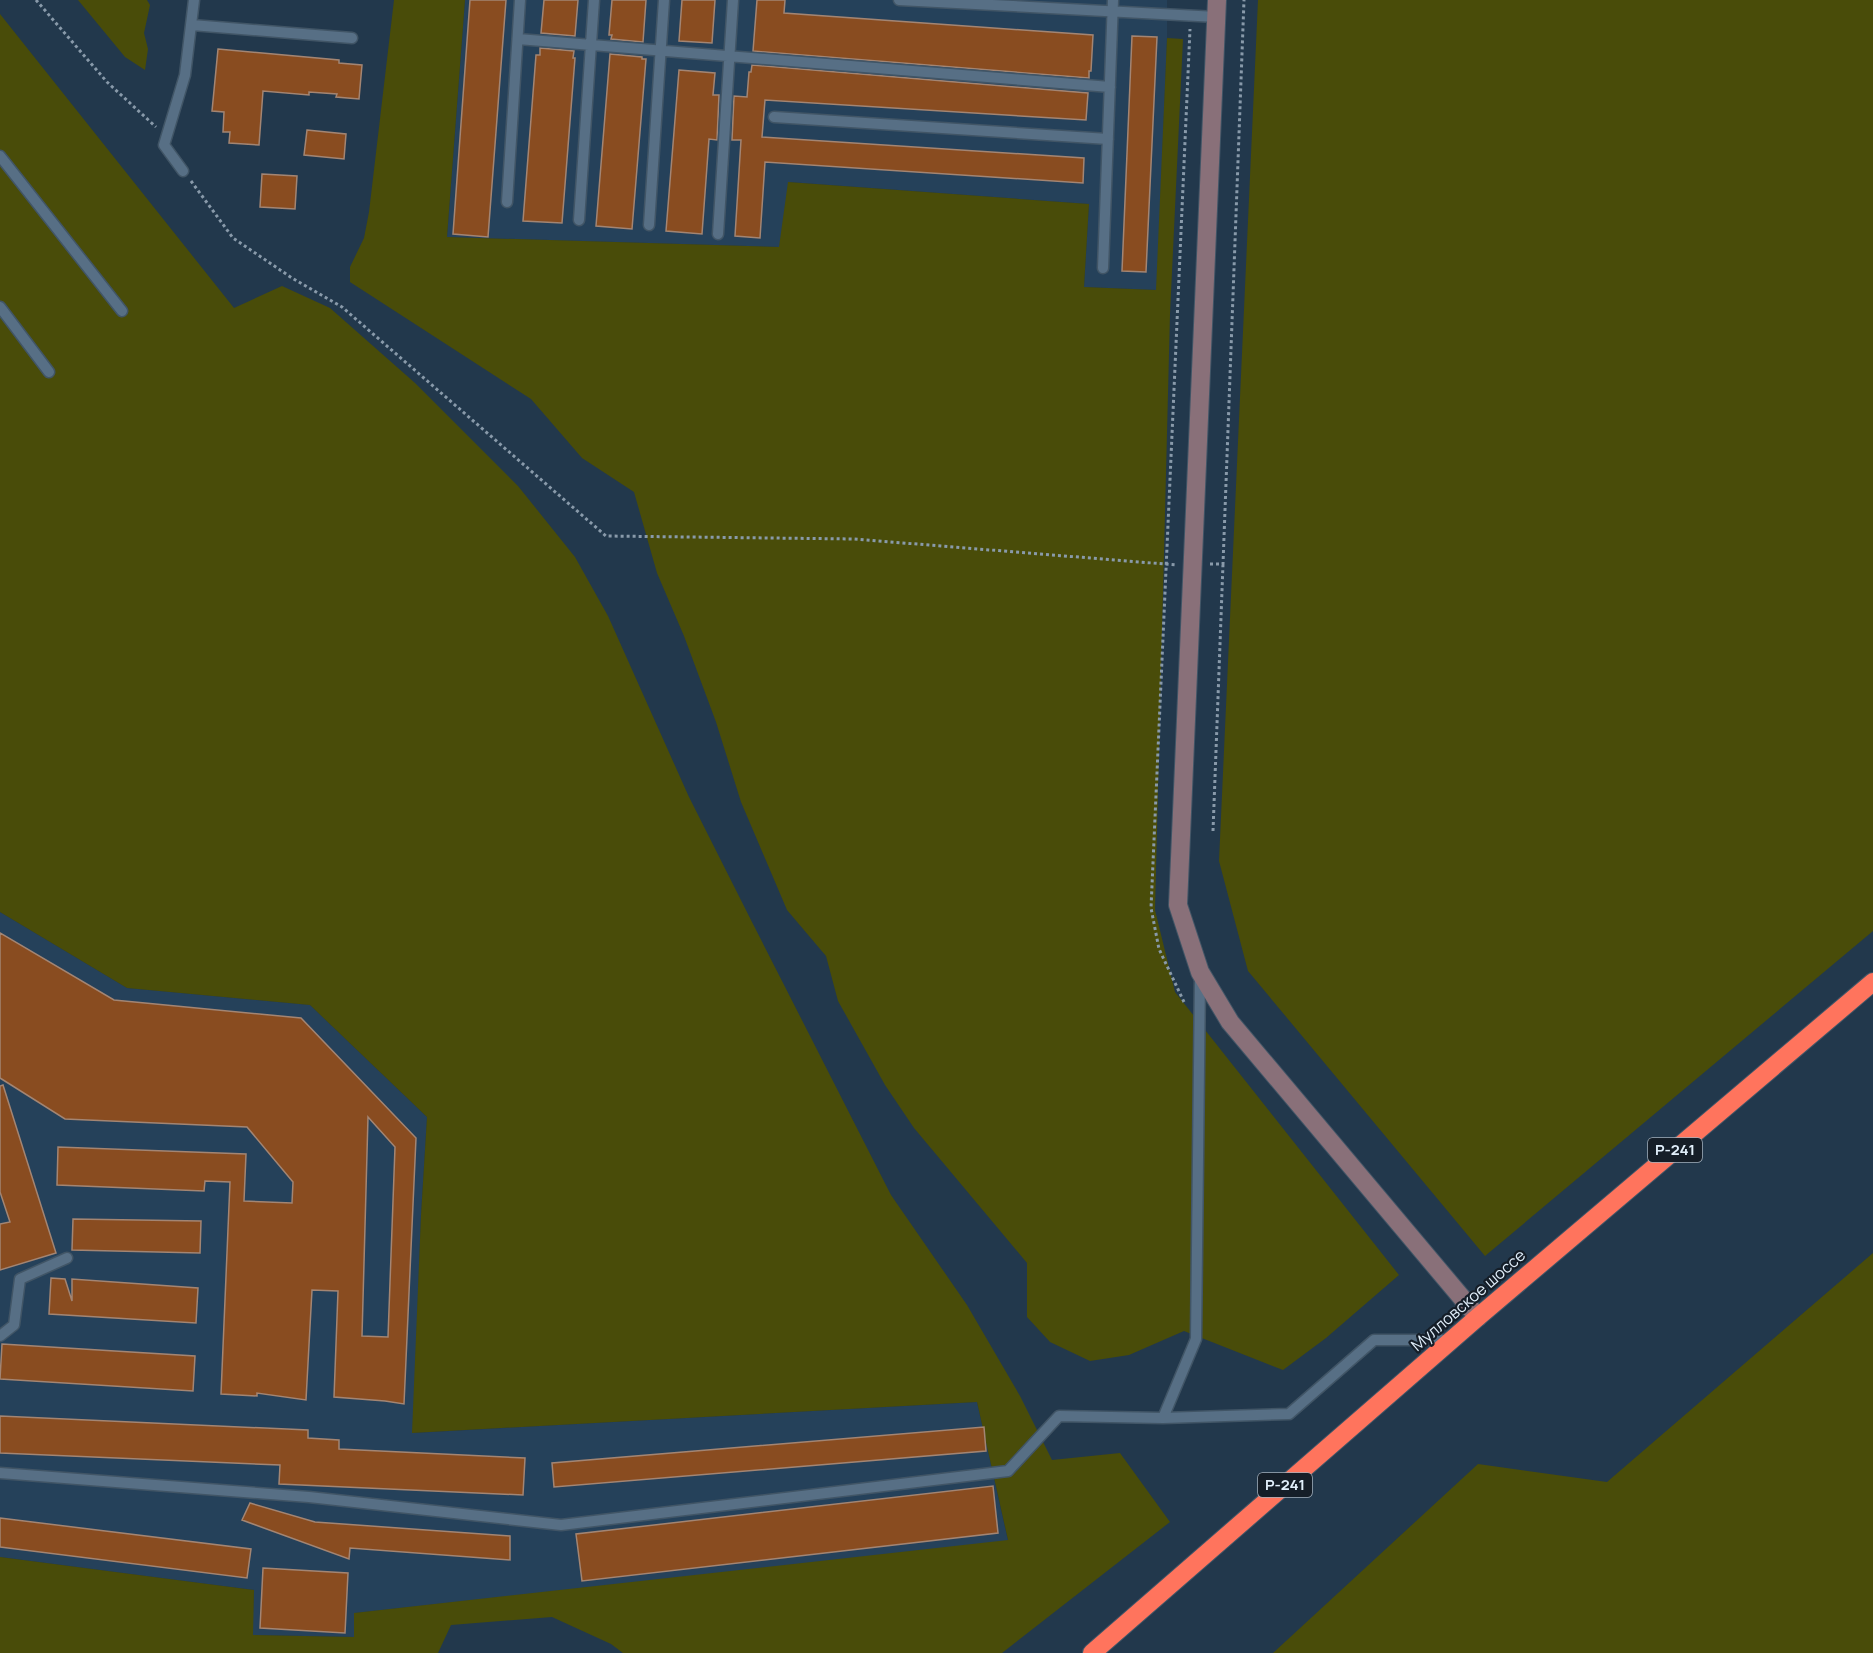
<svg xmlns="http://www.w3.org/2000/svg" width="1873" height="1653" font-family="Manrope,sans-serif">
<style>
.built{fill:#25415a}
.green{fill:#494c09}
.building{fill:#894c20;stroke:#a38573;stroke-width:1.5;fill-rule:evenodd}
.lines{fill:none;stroke-linecap:round;stroke-linejoin:round}
.lane-casing{stroke:#415566;stroke-width:13}
.secondary-casing{stroke:#415566;stroke-width:20}
.highway-casing{stroke:#415566;stroke-width:20}
.path{stroke:#899aaa;stroke-width:3;stroke-dasharray:3 3;stroke-linecap:butt}
.lane{stroke:#576f85;stroke-width:10}
.secondary{stroke:#897079;stroke-width:18}
.highway{stroke:#ff745d;stroke-width:18}
.labels{text-anchor:middle;stroke-width:4.5;stroke-linejoin:round;paint-order:stroke}
.shield{fill:#151e28;stroke:#a4b0bc;stroke-width:1.5}
.shield-label{font-size:15px;font-weight:bold;fill:#e1effb}
.street-label{font-size:16px;fill:#e1effb;stroke:#151e28}
</style>
<rect width="100%" height="100%" fill="#22384c"/>
<path class="built" d="M 465,0 L 1167,0 L 1167,38 L 1157,290 L 1084,287 L 1089,204 L 789,182 L 780,247 L 447,237 Z
M 0,912 L 127,988 L 310,1005 L 427,1117 L 421,1215 L 413,1433 L 977,1402 L 1008,1541 L 355,1613 L 355,1637 L 252,1635 L 254,1590 L 0,1557 Z"/>
<path class="green" d="M 78,0 L 147,0 L 150,5 L 144,33 L 148,49 L 145,70 L 125,57 Z
M 394,0 L 465,0 L 447,237 L 779,247 L 788,182 L 1089,204 L 1084,287 L 1156,290 L 1167,38 L 1183,39 L 1170,314 L 1155,910 L 1175,992 L 1399,1275 L 1326,1338 L 1283,1370 L 1184,1331 L 1129,1355 L 1090,1361 L 1050,1342 L 1027,1317 L 1027,1263 L 914,1128 L 885,1085 L 838,1001 L 826,956 L 787,910 L 741,802 L 716,722 L 684,636 L 657,573 L 634,492 L 582,458 L 531,399 L 350,282 L 350,267 L 364,238 L 369,212 Z
M 1258,0 L 1873,0 L 1873,931 L 1485,1256 L 1248,971 L 1219,861 Z
M 0,14 L 234,308 L 282,286 L 330,308 L 415,383 L 518,486 L 575,557 L 608,616 L 689,797 L 753,924 L 891,1195 L 967,1305 L 1020,1396 L 1052,1460 L 1120,1453 L 1170,1522 L 1002,1653 L 623,1653 L 611,1644 L 552,1617 L 451,1625 L 438,1653 L 0,1653 L 0,1557 L 254,1590 L 253,1635 L 354,1637 L 354,1613 L 1008,1540 L 977,1402 L 412,1433 L 421,1215 L 427,1117 L 310,1005 L 127,988 L 0,912 Z
M 1873,1253 L 1873,1653 L 1273,1653 L 1478,1464 L 1607,1482 Z"/>
<path class="building" d="M 470,0 L 506,0 L 488,237 L 453,234 Z
M 544,0 L 578,0 L 575,36 L 541,33 Z
M 612,0 L 646,0 L 643,42 L 611,39 L 612,35 L 609,35 Z
M 682,0 L 715,0 L 712,43 L 679,41 Z
M 757,0 L 785,0 L 784,13 L 1093,35 L 1091,71 L 1089,71 L 1089,78 L 753,51 Z
M 1132,36 L 1157,37 L 1146,272 L 1122,271 Z
M 540,48 L 574,51 L 573,58 L 575,58 L 562,223 L 523,221 L 536,55 L 540,55 Z
M 218,49 L 339,60 L 339,63 L 362,65 L 359,99 L 336,97 L 337,94 L 309,92 L 309,95 L 263,91 L 259,145 L 229,143 L 230,132 L 223,132 L 224,112 L 212,111 Z
M 610,54 L 642,57 L 642,59 L 646,59 L 632,229 L 596,226 Z
M 752,65 L 1088,93 L 1086,120 L 765,100 L 762,137 L 1084,158 L 1083,183 L 765,162 L 760,238 L 735,236 L 741,140 L 732,140 L 734,96 L 747,97 L 749,72 L 751,72 Z
M 679,70 L 715,73 L 713,95 L 719,95 L 717,140 L 709,139 L 702,234 L 666,231 Z
M 307,130 L 346,134 L 344,159 L 304,155 Z
M 262,174 L 297,176 L 295,209 L 260,207 Z
M 0,933 L 114,1000 L 301,1018 L 416,1138 L 404,1404 L 385,1401 L 334,1397 L 338,1291 L 312,1290 L 306,1400 L 257,1393 L 257,1396 L 221,1394 L 230,1182 L 205,1181 L 204,1191 L 57,1185 L 58,1147 L 246,1154 L 244,1201 L 292,1203 L 293,1182 L 247,1127 L 65,1119 L 0,1078 ZM 368,1117 L 395,1147 L 388,1337 L 362,1336 Z
M 3,1085 L 56,1253 L 0,1270 L 0,1224 L 10,1222 L 0,1192 L 0,1086 Z
M 73,1219 L 201,1221 L 200,1253 L 72,1250 Z
M 51,1278 L 65,1279 L 72,1301 L 72,1279 L 198,1288 L 196,1323 L 49,1314 Z
M 2,1344 L 195,1356 L 193,1391 L 0,1379 Z
M 0,1416 L 308,1430 L 308,1438 L 339,1440 L 339,1449 L 525,1458 L 523,1495 L 279,1484 L 280,1465 L 0,1453 Z
M 984,1427 L 986,1451 L 554,1487 L 552,1463 Z
M 993,1486 L 998,1533 L 582,1581 L 576,1534 Z
M 250,1503 L 315,1522 L 510,1536 L 510,1560 L 350,1548 L 349,1559 L 242,1520 Z
M 0,1518 L 251,1549 L 247,1578 L 0,1547 Z
M 263,1568 L 348,1573 L 345,1633 L 260,1628 Z"/>
<g class="lines">
<defs>
<path id="lane" d="M 899,0 L 1217,17
M 192,25 L 352,38
M 518,39 L 1110,87
M 774,117 L 1108,139
M 0,156 L 122,311
M 183,171 L 164,145 L 185,75 L 194,0
M 507,202 L 520,0
M 579,220 L 594,0
M 649,225 L 664,0
M 718,234 L 733,0
M 1103,268 L 1113,0
M 0,307 L 49,372
M 0,1336 L 14,1325 L 20,1279 L 67,1258
M 1163,1418 L 1289,1414 L 1374,1340 L 1450,1340
M 0,1473 L 309,1497 L 561,1525 L 1008,1471 L 1059,1416 L 1163,1418 L 1196,1339 L 1200,976"/>
<path id="secondary" d="M 1217,0 L 1178,905 L 1200,972 L 1230,1022 L 1478,1317"/>
<path id="highway" d="M 1092,1653 L 1478,1317 L 1873,982"/>
</defs>
<use href="#lane" class="lane-casing"/>
<use href="#secondary" class="secondary-casing"/>
<use href="#highway" class="highway-casing"/>
<path class="path" d="M 36,0 L 107,82 L 156,127
M 191,181 L 233,238 L 292,278 L 342,307 L 606,536 L 854,539 L 1177,565
M 1210,564 L 1223,564 L 1244,0
M 1213,831 L 1223,564
M 1184,1002 L 1159,949 L 1151,908 L 1190,29"/>
<use href="#lane" class="lane"/>
<use href="#secondary" class="secondary"/>
<use href="#highway" class="highway"/>
</g>
<g class="labels">
<g class="shield">
<rect x="1648" y="1138" width="54" height="24" rx="4.5"/>
<rect x="1258" y="1473" width="54" height="24" rx="4.5"/>
</g>
<g class="shield-label">
<text x="1675" y="1155">Р-241</text>
<text x="1285" y="1490">Р-241</text>
</g>
<g class="street-label">
<text transform="translate(1468 1300) rotate(-41)" y="6">Мулловское шоссе</text>
</g>
</g>
</svg>
